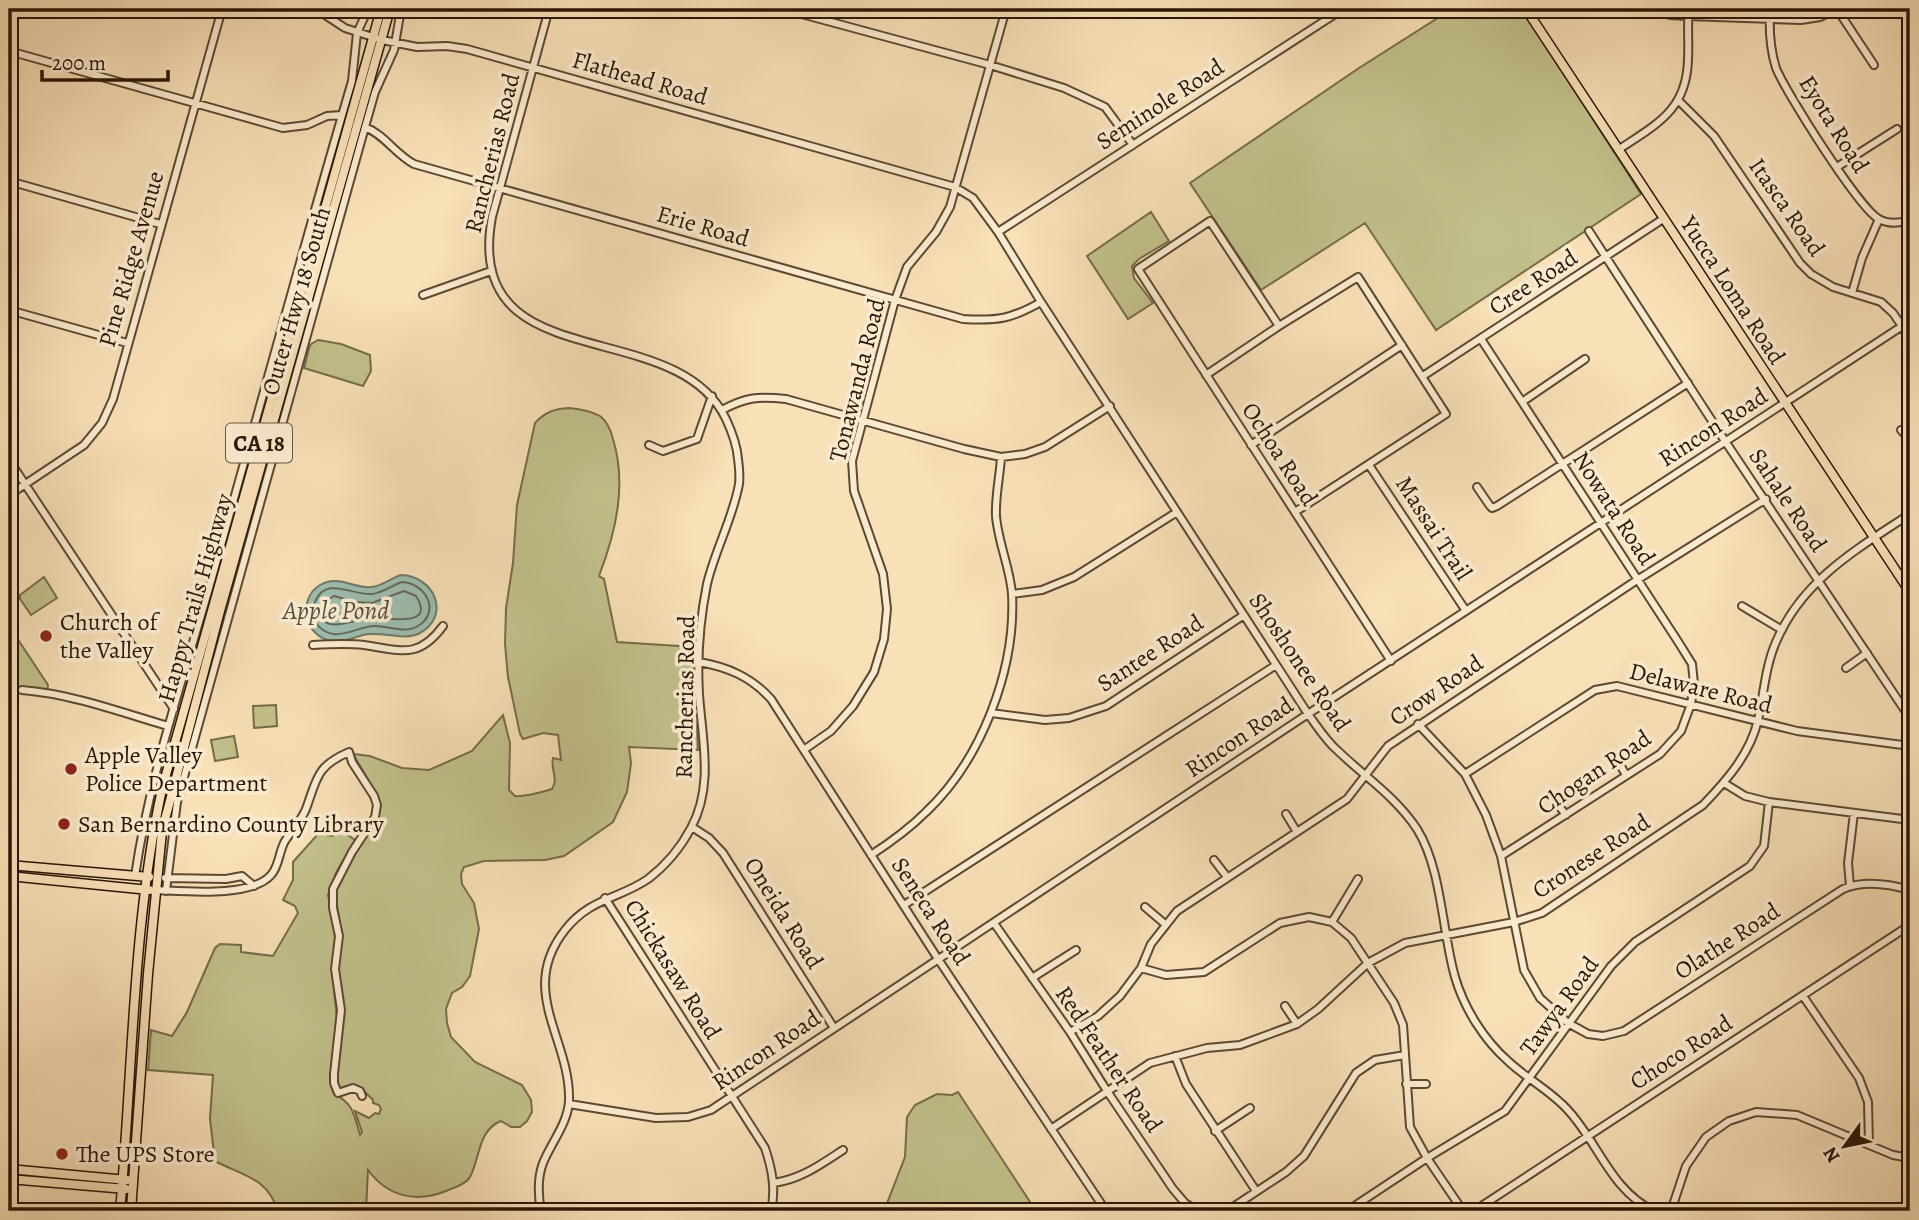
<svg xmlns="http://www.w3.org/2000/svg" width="1919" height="1220" font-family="Alegreya,serif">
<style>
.green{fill:#c2c18b;stroke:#766c48;stroke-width:2}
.water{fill:#9dbdaf;stroke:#6f7a6b;stroke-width:2}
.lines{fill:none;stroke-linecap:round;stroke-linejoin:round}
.shore{stroke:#636a5a;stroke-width:2}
.minor-casing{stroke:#5d4831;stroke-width:10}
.major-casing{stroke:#291604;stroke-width:11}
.minor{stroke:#faebd0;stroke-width:6}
.major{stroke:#f8e0b7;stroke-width:8}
.poi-dot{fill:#8f2418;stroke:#faebd0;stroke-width:2.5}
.labels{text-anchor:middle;stroke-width:7;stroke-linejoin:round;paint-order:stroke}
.shield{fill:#faebd0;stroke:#685641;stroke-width:2}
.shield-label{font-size:23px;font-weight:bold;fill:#291604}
.street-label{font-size:24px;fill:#291604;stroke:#faebd0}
.poi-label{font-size:24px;fill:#291604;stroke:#faebd0;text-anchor:start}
.water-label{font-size:26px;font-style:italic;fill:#525040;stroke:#faebd0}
</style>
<rect width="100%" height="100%" fill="#f8e0b7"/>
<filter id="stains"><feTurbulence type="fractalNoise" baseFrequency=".00286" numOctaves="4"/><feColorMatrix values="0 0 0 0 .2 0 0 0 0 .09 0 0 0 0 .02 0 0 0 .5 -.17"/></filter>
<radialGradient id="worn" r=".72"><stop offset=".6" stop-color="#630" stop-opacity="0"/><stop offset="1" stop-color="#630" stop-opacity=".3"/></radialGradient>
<path class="green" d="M 1452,9 L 1522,9 L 1641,194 L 1436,330 L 1365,223 L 1261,290 L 1190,183 L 1359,68 Z
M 1151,212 L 1169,241 L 1139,259 L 1132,266 L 1134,278 L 1153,303 L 1128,319 L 1087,256 Z
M 318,340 L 341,344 L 370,355 L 371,371 L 363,386 L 304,368 L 310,345 Z
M 569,408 C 579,409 591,411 600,416 C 607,421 611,431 613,439 C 627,484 616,532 599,576 L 604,579 L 617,642 L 694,647 L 698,750 L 629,747 L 631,763 L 627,792 L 613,822 L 564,856 L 545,860 L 484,861 L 464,867 L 461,874 L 462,884 L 474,903 L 479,929 L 470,976 L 462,987 L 452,993 L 446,1009 L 447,1023 L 451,1037 L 475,1062 L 522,1085 L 531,1100 L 532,1112 L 527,1121 L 520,1127 L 511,1127 L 501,1121 C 478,1130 480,1158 470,1177 C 466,1184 454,1188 446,1191 C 416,1203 388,1197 368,1170 L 366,1211 L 278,1211 C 267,1177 243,1176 215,1161 L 210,1119 L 213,1075 L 148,1070 L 151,1030 L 172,1036 L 187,1012 L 215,948 L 220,944 L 241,945 L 241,952 L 273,956 L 298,913 L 295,906 L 283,900 L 293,880 L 293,862 L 318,834 L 332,836 L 339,829 L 355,840 L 336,873 L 328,895 L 336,936 L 333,979 L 337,1018 L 331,1086 L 334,1094 C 353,1103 354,1114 360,1135 L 362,1132 L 355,1111 L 369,1118 L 375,1113 L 379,1114 L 381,1109 L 379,1105 L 373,1103 L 373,1100 L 361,1088 L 352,1085 L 342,1091 L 338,1089 L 336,1079 L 343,1013 L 338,971 L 342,939 L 335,891 L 380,804 L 378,797 L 353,754 L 370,756 L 402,768 L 429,770 L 472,751 L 503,715 L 510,743 L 509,790 L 515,796 C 523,797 543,792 552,789 C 559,778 550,769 553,758 L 561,760 L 558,735 L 543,733 L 523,739 L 520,734 L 508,677 L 505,644 L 506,608 L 513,563 L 517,505 L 535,423 C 545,412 554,409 569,408 Z
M 44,577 L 57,598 L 31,615 L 20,599 L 20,595 Z
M 9,626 L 48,685 L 47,691 L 15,688 L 9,774 Z
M 276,705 L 277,726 L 254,728 L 253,706 Z
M 234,736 L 238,757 L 215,761 L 211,740 Z
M 958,1092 L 1036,1211 L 884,1211 L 905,1157 L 907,1117 L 915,1105 L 937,1094 L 952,1095 Z"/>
<path class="water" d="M 401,575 C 435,576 451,616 420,633 C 403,642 381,630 363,635 C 352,638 342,643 332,641 C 304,637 297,599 320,585 C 339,574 353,589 372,587 C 382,586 391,578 401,575 Z"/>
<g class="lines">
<path class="shore" d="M 402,582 C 426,583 441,612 418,626 C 405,634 389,626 375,626 C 361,626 347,636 333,634 C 326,633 319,628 316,623 C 312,616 312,608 315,602 C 326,575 353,596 372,594 C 383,593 392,585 402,582 Z
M 404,591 L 416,596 C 437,629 386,617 372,618 C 357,618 312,640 323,603 L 334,596 L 356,602 L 372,603 Z"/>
<defs>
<path id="minor" d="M 316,9 L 345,28 L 382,40 L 417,47 L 447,46 L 467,49 L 955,187 L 973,198 L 998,232 L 1041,302 L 1308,714 C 1317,726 1326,741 1338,751 C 1365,777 1396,797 1417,829 C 1442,869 1442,932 1455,977 C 1464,1008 1484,1040 1508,1061 C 1526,1078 1549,1090 1566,1108 C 1598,1141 1610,1190 1654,1211
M 783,9 L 990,65 L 1064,88 L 1105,107 L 1133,145
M 1649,9 L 1670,15 L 1688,16 L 1801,20 L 1820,17 L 1837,9
M 1770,9 C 1769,28 1770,49 1776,68 C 1785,91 1860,210 1879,219 C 1889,225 1900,223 1910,220
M 1837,9 L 1874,65
M 9,51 L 283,128 L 307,125 L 327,116 L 342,115
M 1679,101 L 1714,136 L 1800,263 L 1811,274 L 1833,287 L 1881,302 L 1893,313 L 1910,338
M 365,127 C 385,135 395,154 414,164 L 963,319 C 998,321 1011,319 1041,302
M 1618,150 C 1657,124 1687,110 1688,59 C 1689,42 1687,25 1689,9
M 1837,167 L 1897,129
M 9,181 L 160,224
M 1589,231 L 1725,441 L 1910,718
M 998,232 L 1343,9
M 1852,293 L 1862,258 L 1879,219
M 423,295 L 491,271
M 9,310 L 127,343
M 1279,326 L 1210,221 L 1138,269 L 1391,661
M 1481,339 L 1677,640 L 1692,664 L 1694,684 L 1691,704 L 1681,731 L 1660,754 L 1501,856
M 1206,375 L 1279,326 L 1358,277 L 1446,414 L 1295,512
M 1423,376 L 1663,219
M 1522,402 L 1585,359
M 722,410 C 746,397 759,396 786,399 L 964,449 L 1001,457 L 1025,454 L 1045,447 L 1110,406
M 1901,430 L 1910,440
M 649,445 L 663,451 L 697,439 L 712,396
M 1251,445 L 1402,345
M 9,460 L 174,709
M 1369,465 L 1466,611
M 1477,487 L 1490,506 L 1492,508 L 1497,506 L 1688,383
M 9,495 L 84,445 L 102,423 L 113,399 L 222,9
M 1012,594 L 1042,590 L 1074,577 L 1177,512
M 1742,606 L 1782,630
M 313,645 C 330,644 347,643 364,645 C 400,650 418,660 443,626
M 699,662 C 728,667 751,677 771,699 L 938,959 L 1106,1211
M 1846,668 L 1867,653
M 22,690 C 72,694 120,712 168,726
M 991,713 L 1045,720 L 1069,718 L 1106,706 L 1244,615
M 1418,724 L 1465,774 L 1486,815 L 1501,856 L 1524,970 L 1540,998 L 1568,1023 L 1588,1034 L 1603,1036 L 1624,1031 L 1843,889 C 1864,880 1889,884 1910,890
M 805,749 L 831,731 L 853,706 L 874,672 L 884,639 L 887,609 L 883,574 L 854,491 L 852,461 L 895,300 L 907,267 L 936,232 L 950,207 L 1006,9
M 1615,756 L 1626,775
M 1465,774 L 1595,690 L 1617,686 L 1797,731 L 1910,746
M 1724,783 L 1745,796 L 1769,802 L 1910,820
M 1552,797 L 1566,815
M 1286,814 L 1297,832
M 692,827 L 709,838 L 723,853 L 834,1028
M 871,855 C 891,842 909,829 926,812 C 981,760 1016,670 1012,594 C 1010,568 998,542 996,516 C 995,497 1000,476 1001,457
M 1214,860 L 1227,877
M 135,876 C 150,772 185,674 213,574 C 259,410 304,245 352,81 L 357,33 L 368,9
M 165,878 L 226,879 L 242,876 L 254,886
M 1850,886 L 1848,863 L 1854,813
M 155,890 C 184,891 251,898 271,875 C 279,867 279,851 285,841 C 292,830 301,821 306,809 C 317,779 316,766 349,752 L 352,762 L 374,796 L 377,805 L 375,817 L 352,852 L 333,889 L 333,908 L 339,936 L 335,969 L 341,1010 L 334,1074 L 334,1083 L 338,1093 L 353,1088 L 360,1091 L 362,1096
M 166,891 L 177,802 L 365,127 L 375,92 L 394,50 L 401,9
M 605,898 L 765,1148 C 772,1169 776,1189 771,1211
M 904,905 L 1276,665
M 1145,907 L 1165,924
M 1332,922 L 1358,879
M 994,923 L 1070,1032 L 1107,1091 L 1173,1189 L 1185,1203 L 1198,1211
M 1141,968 L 1166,975 L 1204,972 L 1280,923 L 1309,917 L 1332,922 L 1351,938 L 1394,1003 L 1403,1025 L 1410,1127 L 1427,1158 L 1463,1211
M 1032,978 L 1076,950
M 1803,996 L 1859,1078 L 1868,1102 L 1869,1145
M 1285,1006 L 1297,1024
M 1070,1032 L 1098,1016 L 1120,996 L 1141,968 L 1151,944 L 1177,911 L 1347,799 L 1388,746 L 1637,580 L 1766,499
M 1175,1056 L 1186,1084 L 1256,1191
M 1406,1084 L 1426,1084
M 569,1104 L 656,1118 L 688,1117 L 711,1110 L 1308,714 L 1910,321
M 1051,1129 L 1150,1063 L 1207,1048 L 1240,1045 L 1297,1024 L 1318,1009 L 1368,963 L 1405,943 L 1514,922 L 1542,913 L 1703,805 C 1727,780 1750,754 1758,720 C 1764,694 1765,667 1776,642 C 1802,580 1857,549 1910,514
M 1215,1131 L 1250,1108
M 774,1183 C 801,1179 820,1165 843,1150
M 541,1211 C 538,1195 537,1179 543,1163 C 551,1143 568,1123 569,1101 C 571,1039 517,991 565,930 C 590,898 619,899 648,879 C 665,866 681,847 691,828 C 714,786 702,739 699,694 C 697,659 700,619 707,584 C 715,550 733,518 739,484 C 740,476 739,467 738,459 C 737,445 732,432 726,419 C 675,312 462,382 492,217 L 549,9
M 1227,1211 L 1286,1172 L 1304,1156 L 1356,1073 L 1375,1060 L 1405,1055
M 1347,1211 L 1427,1158 L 1505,1111 L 1611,966 L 1635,942 L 1750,866 L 1764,846 L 1769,802
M 1474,1211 L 1910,925
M 1671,1211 L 1686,1166 L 1706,1137 L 1729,1121 L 1756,1112 L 1797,1115 L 1893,1155 L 1910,1158"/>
<path id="major" d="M 1526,9 L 1910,592
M 9,865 L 149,877
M 9,876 L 149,890
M 9,1169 L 127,1180
M 9,1179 L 126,1189
M 120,1211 C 133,1070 132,928 162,789 L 381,9
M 131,1211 L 148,974 L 162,831 L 220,611 L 390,9"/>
</defs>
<use href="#minor" class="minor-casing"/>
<use href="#major" class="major-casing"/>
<use href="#minor" class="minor"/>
<use href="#major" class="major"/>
</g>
<g class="poi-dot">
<circle cx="46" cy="636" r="7"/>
<circle cx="71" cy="769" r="7"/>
<circle cx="64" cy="824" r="7"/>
<circle cx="62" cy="1154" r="7"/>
</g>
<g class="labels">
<rect class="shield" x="226" y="423.5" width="66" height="39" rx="5"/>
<g class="shield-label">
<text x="259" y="451">CA 18</text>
</g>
<g class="street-label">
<text transform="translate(640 78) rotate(16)" y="8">Flathead Road</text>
<text transform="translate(1160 104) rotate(-33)" y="8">Seminole Road</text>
<text transform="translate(1834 124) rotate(58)" y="8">Eyota Road</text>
<text transform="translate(492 153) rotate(-76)" y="8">Rancherias Road</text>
<text transform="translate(1787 207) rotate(55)" y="8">Itasca Road</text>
<text transform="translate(703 226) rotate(16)" y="8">Erie Road</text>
<text transform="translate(131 259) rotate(-74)" y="8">Pine Ridge Avenue</text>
<text transform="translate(1533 282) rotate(-33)" y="8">Cree Road</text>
<text transform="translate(1733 290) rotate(57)" y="8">Yucca Loma Road</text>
<text transform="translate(296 301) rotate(-74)" y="8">Outer Hwy 18 South</text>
<text transform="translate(857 380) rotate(-76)" y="8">Tonawanda Road</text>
<text transform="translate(1713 427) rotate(-33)" y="8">Rincon Road</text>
<text transform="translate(1280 454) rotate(57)" y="8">Ochoa Road</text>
<text transform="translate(1788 500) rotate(56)" y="8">Sahale Road</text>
<text transform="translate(1614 508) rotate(57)" y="8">Nowata Road</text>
<text transform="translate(1434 528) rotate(57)" y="8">Massai Trail</text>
<text transform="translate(195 598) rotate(-74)" y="8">Happy Trails Highway</text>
<text transform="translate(1150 653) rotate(-33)" y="8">Santee Road</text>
<text transform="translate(1300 662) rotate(56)" y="8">Shoshonee Road</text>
<text transform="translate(1701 688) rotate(14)" y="8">Delaware Road</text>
<text transform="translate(1436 690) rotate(-34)" y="8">Crow Road</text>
<text transform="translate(685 697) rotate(-89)" y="8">Rancherias Road</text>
<text transform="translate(1239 737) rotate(-34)" y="8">Rincon Road</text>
<text transform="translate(1594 772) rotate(-34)" y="8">Chogan Road</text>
<text transform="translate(1591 856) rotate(-33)" y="8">Cronese Road</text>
<text transform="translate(931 911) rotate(57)" y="8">Seneca Road</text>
<text transform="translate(784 913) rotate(58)" y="8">Oneida Road</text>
<text transform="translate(1727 941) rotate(-33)" y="8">Olathe Road</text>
<text transform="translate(673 969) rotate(58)" y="8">Chickasaw Road</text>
<text transform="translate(1559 1006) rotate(-54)" y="8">Tawya Road</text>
<text transform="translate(766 1050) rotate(-34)" y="8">Rincon Road</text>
<text transform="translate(1681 1052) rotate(-33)" y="8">Choco Road</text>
<text transform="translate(1109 1059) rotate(56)" y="8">Red Feather Road</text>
</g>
<g class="poi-label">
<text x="60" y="630">Church of<tspan x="60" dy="28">the Valley</tspan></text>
<text x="85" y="763">Apple Valley<tspan x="85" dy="28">Police Department</tspan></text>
<text x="78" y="832">San Bernardino County Library</text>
<text x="76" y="1162">The UPS Store</text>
</g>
<g class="water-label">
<text x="336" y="619">Apple Pond</text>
</g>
</g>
<rect width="1919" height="1220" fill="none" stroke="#f8e0b7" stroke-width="35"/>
<rect x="10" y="10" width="1898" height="1199" fill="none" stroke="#291604" stroke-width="3.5"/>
<rect x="18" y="18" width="1884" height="1185" fill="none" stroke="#291604" stroke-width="2"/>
<g transform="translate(1845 1146) rotate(237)" stroke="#faebd0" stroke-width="5" paint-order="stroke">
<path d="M0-5L12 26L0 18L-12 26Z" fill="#291604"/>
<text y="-10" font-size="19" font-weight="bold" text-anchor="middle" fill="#291604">N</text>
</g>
<path d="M42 70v10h126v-10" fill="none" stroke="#291604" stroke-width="3.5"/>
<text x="52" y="70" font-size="21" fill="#291604" stroke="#faebd0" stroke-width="5" paint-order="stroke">200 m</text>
<rect width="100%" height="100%" filter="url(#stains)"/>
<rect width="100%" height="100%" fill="url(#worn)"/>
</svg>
